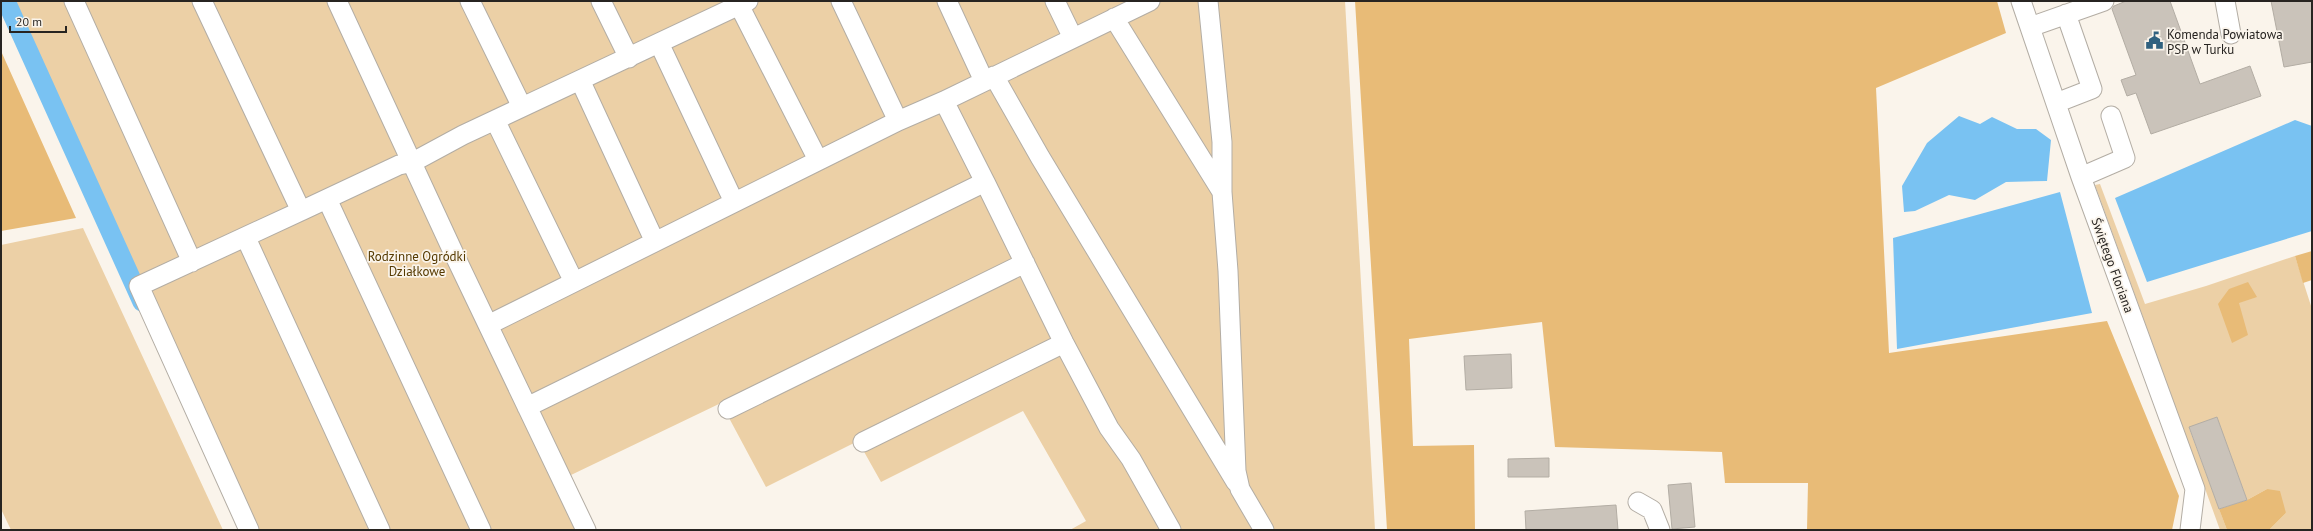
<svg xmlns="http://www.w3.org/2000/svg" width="2313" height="531" font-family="'PT Sans',sans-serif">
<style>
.green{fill:#ecd0a6}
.forest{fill:#e8bb77}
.water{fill:#79c2f2}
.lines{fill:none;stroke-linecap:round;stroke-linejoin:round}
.canal{stroke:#79c2f2;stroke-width:19}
.building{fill:#cac3ba;stroke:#b3ada4}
.minor-casing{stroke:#b3ada4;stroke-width:21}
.minor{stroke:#fff;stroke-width:19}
.labels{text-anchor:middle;stroke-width:3.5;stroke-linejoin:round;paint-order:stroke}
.poi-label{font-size:13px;fill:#272421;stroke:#faf4eb;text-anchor:start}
.park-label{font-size:13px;fill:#563a00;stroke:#faf4eb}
.street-label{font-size:13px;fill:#272421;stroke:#faf4eb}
</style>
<rect width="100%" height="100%" fill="#faf4eb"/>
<path class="green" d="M 14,1 L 1345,1 L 1375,530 L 1070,530 L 1086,521 L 1023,411 L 881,482 L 858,441 L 766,487 L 721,403 L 571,475 L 596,530 L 247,530 Z
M 2100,184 L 2145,304 L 2206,286 L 2295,256 L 2312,309 L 2312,530 L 2269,530 L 2286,513 L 2267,489 L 2247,500 L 2217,418 L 2189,428 L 2227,530 L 2220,530 L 2095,185 Z
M 83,228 L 223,530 L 11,530 L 1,509 L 1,245 Z"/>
<path class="forest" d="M 1355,1 L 1997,1 L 2006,33 L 1876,88 L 1889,353 L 2107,321 L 2179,496 L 2172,530 L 1807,530 L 1808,483 L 1725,483 L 1722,452 L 1555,447 L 1542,322 L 1409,339 L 1413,446 L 1474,445 L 1475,530 L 1387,530 Z
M 1,51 L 76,218 L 1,231 Z
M 2312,251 L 2312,280 L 2303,283 L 2295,256 Z
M 2248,282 L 2257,297 L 2239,303 L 2248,335 L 2232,343 L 2218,304 L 2229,289 Z
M 2267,489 L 2280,491 L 2286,513 L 2269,530 L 2227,530 L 2219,509 L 2247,500 Z"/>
<path class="water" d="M 1959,116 L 1980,124 L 1992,117 L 2017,129 L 2036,129 L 2051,140 L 2047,181 L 2006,182 L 1975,200 L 1949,195 L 1915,211 L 1904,212 L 1902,186 L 1927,143 Z
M 2295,120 L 2312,126 L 2312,231 L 2147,282 L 2115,198 Z
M 2060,192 L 2092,313 L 1897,349 L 1893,238 Z"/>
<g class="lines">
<path class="canal" d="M 6,1 L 142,302"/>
</g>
<path class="building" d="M 2126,1 L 2170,1 L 2200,84 L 2250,66 L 2261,96 L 2151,134 L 2136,93 L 2127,96 L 2121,80 L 2136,75 L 2112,9 L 2114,6 Z
M 2271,1 L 2312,1 L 2312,62 L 2284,67 Z
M 1511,354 L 1512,388 L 1466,390 L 1464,356 Z
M 2217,417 L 2247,500 L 2219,509 L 2189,427 Z
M 1549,458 L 1549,477 L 1508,477 L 1508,459 Z
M 1691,483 L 1695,527 L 1672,529 L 1668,485 Z
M 1616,505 L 1618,530 L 1526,530 L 1525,511 Z"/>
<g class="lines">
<defs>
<path id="minor" d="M 74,1 L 192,262
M 202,1 L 301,211 L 399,165 L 413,162 L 463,135 L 748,1
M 337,1 L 455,256 L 586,530
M 470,1 L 522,107
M 601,1 L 629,58
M 841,1 L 898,121
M 947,1 L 984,81
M 1055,1 L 1073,38
M 1208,1 L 1222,142 L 1222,192 L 1228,271 L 1236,471 L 1240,489 L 1264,530
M 2021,1 L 2081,177 L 2195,489 L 2190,530
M 2225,1 L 2231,34
M 739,5 L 818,160
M 1114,18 L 1222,192
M 2030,27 L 2104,1
M 659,43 L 734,202
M 994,76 L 1040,157 L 1236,482
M 580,80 L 655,242
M 2056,103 L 2092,89 L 2066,14
M 495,120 L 574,282
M 2081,177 L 2125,158 L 2111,116
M 985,182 L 1064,343 L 1109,428 L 1131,459 L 1171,530
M 327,199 L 481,530
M 246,238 L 380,530
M 488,325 L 898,121 L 944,101 L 1150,1
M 527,407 L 985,182 L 944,101
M 728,409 L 1025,263
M 863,442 L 1064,343
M 1638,502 L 1652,510 L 1660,530
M 249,530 L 139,286 L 301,211"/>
</defs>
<use href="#minor" class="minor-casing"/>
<use href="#minor" class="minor"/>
</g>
<defs>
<symbol id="civic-bare" viewBox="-9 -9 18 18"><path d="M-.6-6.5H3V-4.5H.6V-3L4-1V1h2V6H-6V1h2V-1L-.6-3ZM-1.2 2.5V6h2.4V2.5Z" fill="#30617f" stroke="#faf4eb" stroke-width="2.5" paint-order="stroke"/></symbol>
</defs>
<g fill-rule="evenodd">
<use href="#civic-bare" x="2142" y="28" width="25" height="25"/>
</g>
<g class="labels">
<g class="poi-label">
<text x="2167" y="39">Komenda Powiatowa<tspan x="2167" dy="15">PSP w Turku</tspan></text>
</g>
<g class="park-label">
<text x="417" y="261">Rodzinne Ogródki<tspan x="417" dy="15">Działkowe</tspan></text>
</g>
<g class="street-label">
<text transform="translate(2113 265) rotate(70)" y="5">Świętego Floriana</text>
</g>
</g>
<rect width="2313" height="531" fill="none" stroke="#272421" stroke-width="4"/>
<path d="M10 26v6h56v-6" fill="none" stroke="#272421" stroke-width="2"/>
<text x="16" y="26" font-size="12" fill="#272421" stroke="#faf4eb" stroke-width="3" paint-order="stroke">20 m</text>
</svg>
